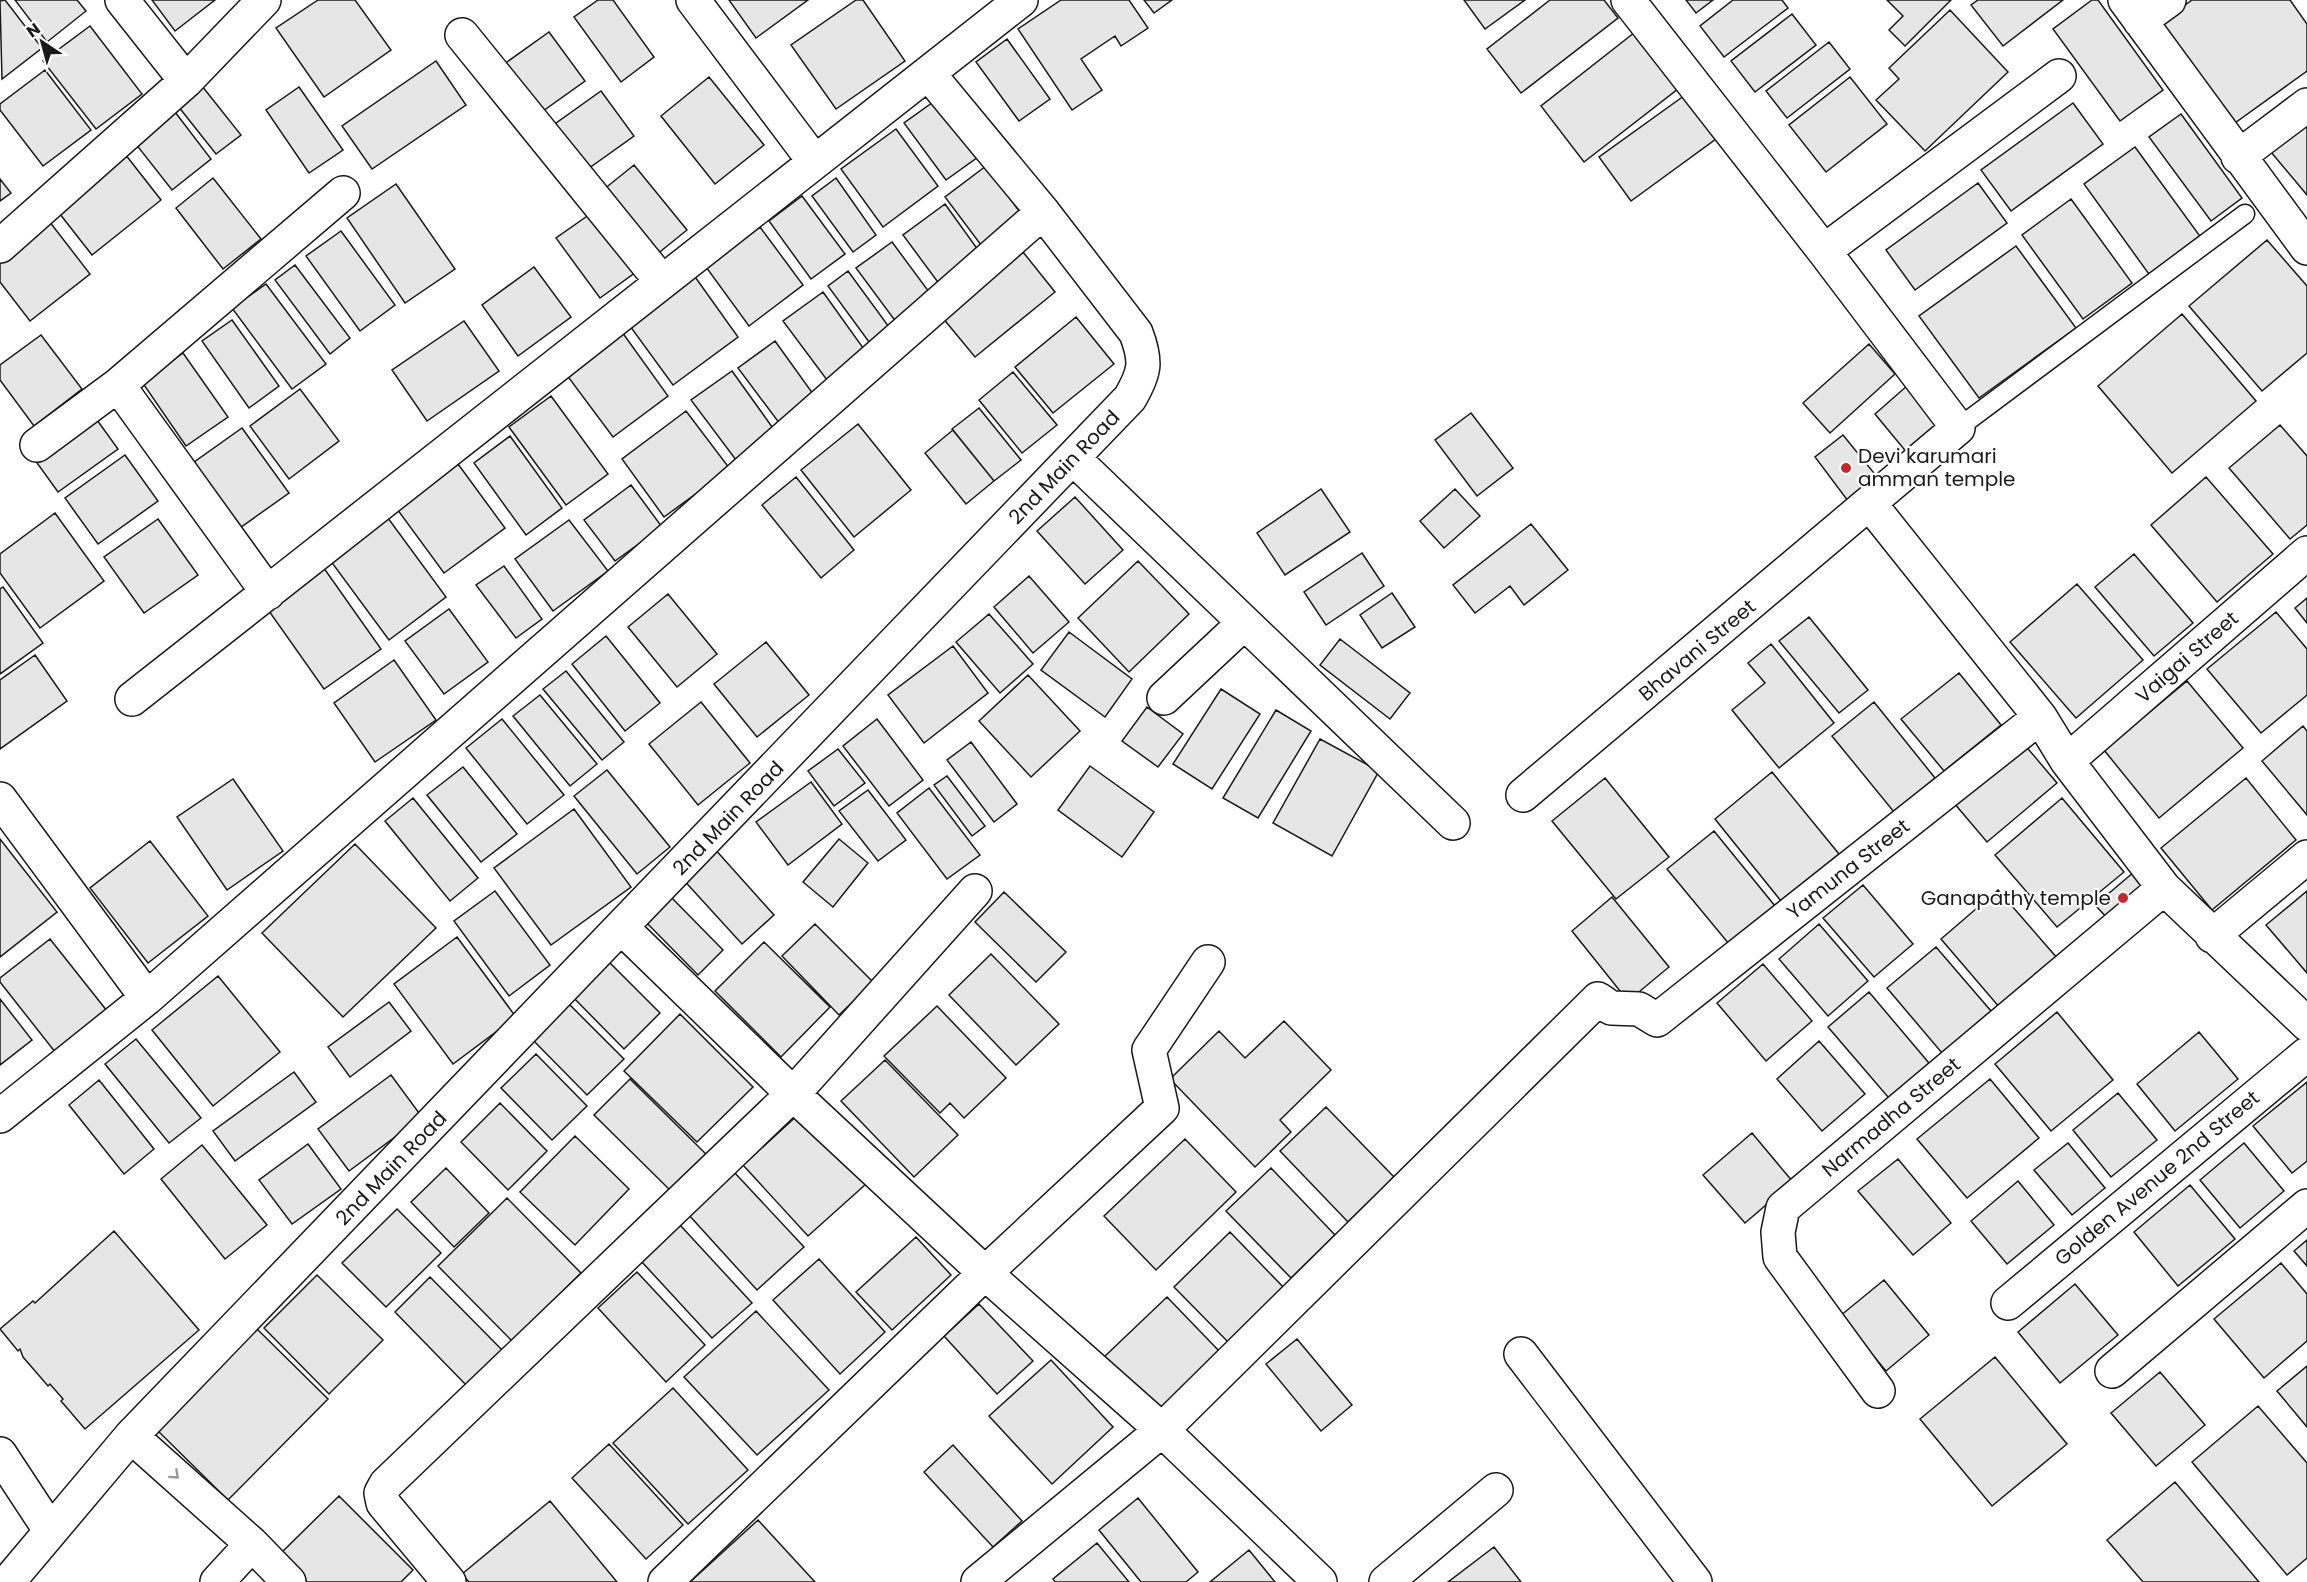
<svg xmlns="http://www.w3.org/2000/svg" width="2307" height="1582" font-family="Poppins,sans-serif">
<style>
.building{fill:#e6e6e6;stroke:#1a1a1a;stroke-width:1.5}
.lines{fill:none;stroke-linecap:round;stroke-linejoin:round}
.lane-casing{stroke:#1a1a1a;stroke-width:21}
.street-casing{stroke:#1a1a1a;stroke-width:36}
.lane{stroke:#fff;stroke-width:18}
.street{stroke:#fff;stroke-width:33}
.oneway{stroke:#989898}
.poi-dot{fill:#c62828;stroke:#fff;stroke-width:2}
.labels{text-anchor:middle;stroke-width:4.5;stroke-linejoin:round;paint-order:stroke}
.poi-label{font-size:20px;fill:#1a1a1a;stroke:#fff;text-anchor:start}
.street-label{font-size:20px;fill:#1a1a1a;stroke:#fff}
</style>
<rect width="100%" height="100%" fill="#fff"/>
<path class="building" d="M 5,0 L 42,48 L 2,79 L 0,1 Z
M 15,0 L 77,0 L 86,11 L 47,42 Z
M 152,0 L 215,0 L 175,31 Z
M 318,0 L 355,0 L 391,50 L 324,97 L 276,28 Z
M 598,0 L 613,0 L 654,57 L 621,82 L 574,17 Z
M 729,0 L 808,0 L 756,38 Z
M 856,0 L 863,0 L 905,61 L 836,109 L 791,45 Z
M 1061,0 L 1129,0 L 1148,28 L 1121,46 L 1115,36 L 1081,59 L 1102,90 L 1072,110 L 1018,29 Z
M 1144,0 L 1172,0 L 1154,13 Z
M 1464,0 L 1525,0 L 1485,29 Z
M 1550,0 L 1604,0 L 1618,18 L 1521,93 L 1487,49 Z
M 1686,0 L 1713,0 L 1696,13 Z
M 1733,0 L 1782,0 L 1788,8 L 1724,57 L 1700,26 Z
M 1887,0 L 1951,0 L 1905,46 L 1889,30 L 1903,16 Z
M 1978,0 L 2063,0 L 2003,46 L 1971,5 Z
M 2092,0 L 2098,0 L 2163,90 L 2120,121 L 2053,29 Z
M 2192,0 L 2290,0 L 2307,24 L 2307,71 L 2228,128 L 2155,27 Z
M 1950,10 L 2008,72 L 1925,151 L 1876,100 L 1899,79 L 1889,68 Z
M 1792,14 L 1816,45 L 1755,92 L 1731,61 Z
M 90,26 L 142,94 L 96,129 L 43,61 Z
M 1639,29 L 1683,85 L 1584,162 L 1541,106 Z
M 549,32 L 585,81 L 536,116 L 500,67 Z
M 1007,39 L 1050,99 L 1019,121 L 976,62 Z
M 1829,42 L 1850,69 L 1787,118 L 1766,91 Z
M 436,61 L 466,105 L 372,169 L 342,126 Z
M 45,70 L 91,130 L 43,166 L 0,110 L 0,104 Z
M 709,77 L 764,145 L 715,184 L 661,116 Z
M 1850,77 L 1887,124 L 1826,172 L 1789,125 Z
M 202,86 L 241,135 L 216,154 L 178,106 Z
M 299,87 L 343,150 L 309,173 L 266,110 Z
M 601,91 L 634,136 L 585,171 L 552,126 Z
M 1688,93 L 1720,136 L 1631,201 L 1599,157 Z
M 936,100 L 978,157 L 946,180 L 904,123 Z
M 2073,103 L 2103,144 L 2011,211 L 1981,170 Z
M 175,112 L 211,159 L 172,190 L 135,143 Z
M 2181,114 L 2242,198 L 2211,221 L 2149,137 Z
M 2307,121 L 2307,195 L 2271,152 Z
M 896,129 L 938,186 L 883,227 L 841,169 Z
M 2135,147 L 2202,239 L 2151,277 L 2084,184 Z
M 125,154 L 161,200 L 92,255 L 56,209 Z
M 634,165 L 687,230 L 656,255 L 603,190 Z
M 986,166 L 1022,215 L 981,245 L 945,197 Z
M 213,178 L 261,239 L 223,269 L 176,208 Z
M 836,178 L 876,235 L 853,252 L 812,196 Z
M 0,179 L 11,193 L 0,201 Z
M 1978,183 L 2007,223 L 1915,290 L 1886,250 Z
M 396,184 L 455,269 L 405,303 L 347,218 Z
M 802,196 L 845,254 L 811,279 L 769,221 Z
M 2071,199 L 2132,283 L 2083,319 L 2022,235 Z
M 945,204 L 981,254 L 940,285 L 903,235 Z
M 593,212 L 636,272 L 600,298 L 556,238 Z
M 49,221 L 90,274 L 30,321 L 0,282 L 0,260 Z
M 760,227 L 803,285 L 749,326 L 706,267 Z
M 341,231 L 395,305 L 360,331 L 306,256 Z
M 2267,240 L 2307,286 L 2307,353 L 2262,391 L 2189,306 Z
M 892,242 L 935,300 L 899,326 L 856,268 Z
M 2016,246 L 2076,328 L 1979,398 L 1919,316 Z
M 1023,252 L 1055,292 L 975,357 L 942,317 Z
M 295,265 L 350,338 L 330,354 L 275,280 Z
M 534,267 L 571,317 L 518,356 L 482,305 Z
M 848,271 L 889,327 L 869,342 L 828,286 Z
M 693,274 L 738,337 L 673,385 L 627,322 Z
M 266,284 L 326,364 L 292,389 L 232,308 Z
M 823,292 L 866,352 L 827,380 L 783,321 Z
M 2182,314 L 2256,401 L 2172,473 L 2098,386 Z
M 1076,317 L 1114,364 L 1053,413 L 1015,367 Z
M 232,320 L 279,386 L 249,408 L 202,341 Z
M 464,321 L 499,371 L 427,421 L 392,370 Z
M 622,332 L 668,396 L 613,437 L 566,374 Z
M 41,335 L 82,389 L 34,426 L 0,380 L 0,365 Z
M 775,341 L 816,398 L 780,424 L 738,368 Z
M 1869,344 L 1895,374 L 1830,433 L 1803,403 Z
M 183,353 L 228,417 L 186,446 L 142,382 Z
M 732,371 L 775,431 L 736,460 L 691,400 Z
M 1013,372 L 1057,425 L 1022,453 L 979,400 Z
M 1908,385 L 1946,434 L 1913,460 L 1875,414 Z
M 300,389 L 339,441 L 289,479 L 250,426 Z
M 551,396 L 608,474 L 566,505 L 509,427 Z
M 979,408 L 1021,460 L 994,481 L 952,429 Z
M 686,411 L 730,469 L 664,517 L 622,459 Z
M 92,413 L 118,449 L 58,492 L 32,456 Z
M 1471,413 L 1513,468 L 1477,496 L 1435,440 Z
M 858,424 L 911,490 L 854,537 L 801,470 Z
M 2280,425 L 2307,456 L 2307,525 L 2290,539 L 2229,468 Z
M 242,428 L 289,493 L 230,535 L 183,470 Z
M 953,430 L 994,481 L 966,504 L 925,453 Z
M 1843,435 L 1878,478 L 1848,501 L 1815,457 Z
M 510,436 L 562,508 L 526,535 L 474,463 Z
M 125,455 L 158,501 L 98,544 L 65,498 Z
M 458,464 L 505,528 L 444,573 L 397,509 Z
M 796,477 L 854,550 L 821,578 L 762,505 Z
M 2206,477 L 2273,554 L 2217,602 L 2151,525 Z
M 631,485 L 662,527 L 615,561 L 584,520 Z
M 1321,489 L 1350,532 L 1285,575 L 1257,533 Z
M 1455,489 L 1480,516 L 1444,548 L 1420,521 Z
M 1075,497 L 1123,550 L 1085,584 L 1037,531 Z
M 55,513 L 104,581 L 40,628 L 0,573 L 0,554 Z
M 385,514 L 446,597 L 389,640 L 327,556 Z
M 158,519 L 198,575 L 144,613 L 104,557 Z
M 569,520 L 608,571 L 553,611 L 515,559 Z
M 1531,524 L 1568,570 L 1524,605 L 1510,586 L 1475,613 L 1453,585 Z
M 1362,553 L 1384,586 L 1326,625 L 1304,592 Z
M 2134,554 L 2193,623 L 2154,656 L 2095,587 Z
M 1138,561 L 1189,614 L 1129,672 L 1078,618 Z
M 321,564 L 381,649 L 324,689 L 264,604 Z
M 504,566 L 542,619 L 516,638 L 476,585 Z
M 1029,576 L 1069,622 L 1033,653 L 994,607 Z
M 2077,584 L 2143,660 L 2076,718 L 2010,642 Z
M 3,587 L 43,643 L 0,674 L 0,589 Z
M 1392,593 L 1415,627 L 1382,648 L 1360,615 Z
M 668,594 L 717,654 L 677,687 L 628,627 Z
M 2307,598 L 2307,623 L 2295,608 Z
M 449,609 L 488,662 L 444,694 L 405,641 Z
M 2276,612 L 2307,649 L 2307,695 L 2261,733 L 2207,669 Z
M 989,614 L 1033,664 L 1000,693 L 956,642 Z
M 1809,617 L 1868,690 L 1839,713 L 1779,641 Z
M 1069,632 L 1132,679 L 1105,717 L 1041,670 Z
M 606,636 L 660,703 L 625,731 L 572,664 Z
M 1340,639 L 1410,693 L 1390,719 L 1320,665 Z
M 766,642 L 809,695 L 757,737 L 714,684 Z
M 1771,644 L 1834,723 L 1779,768 L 1732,710 L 1765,683 L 1748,663 Z
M 953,646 L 988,693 L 924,743 L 888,695 Z
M 35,655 L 67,701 L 0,749 L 0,680 Z
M 394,660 L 436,720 L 375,762 L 334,703 Z
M 566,671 L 624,742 L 602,760 L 543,689 Z
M 1959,673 L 2001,725 L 1944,771 L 1901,719 Z
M 1028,675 L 1080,731 L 1031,777 L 979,721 Z
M 2187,681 L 2243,748 L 2159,818 L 2104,750 Z
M 1221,689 L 1260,714 L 1212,789 L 1173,764 Z
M 540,695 L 597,764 L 570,786 L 513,716 Z
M 701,702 L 750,763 L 698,805 L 649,744 Z
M 1874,702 L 1935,778 L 1894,812 L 1832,736 Z
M 1147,707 L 1183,734 L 1158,767 L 1122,741 Z
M 1276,710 L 1311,731 L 1258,818 L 1223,798 Z
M 502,719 L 564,795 L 527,824 L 466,748 Z
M 877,719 L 923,780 L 889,806 L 843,746 Z
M 2303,726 L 2307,731 L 2307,815 L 2262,761 Z
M 1320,739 L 1379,771 L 1332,856 L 1273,823 Z
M 971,742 L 1017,804 L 994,822 L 947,760 Z
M 2024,744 L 2057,783 L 1987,842 L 1954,803 Z
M 838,749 L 865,783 L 834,806 L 808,771 Z
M 1090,766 L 1154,812 L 1122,857 L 1058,810 Z
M 463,767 L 517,834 L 481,862 L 427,795 Z
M 607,770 L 670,847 L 637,874 L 574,796 Z
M 1772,772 L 1839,854 L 1781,901 L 1715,819 Z
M 947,776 L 985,826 L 972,836 L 934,785 Z
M 1605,778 L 1669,857 L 1616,899 L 1552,821 Z
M 2246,778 L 2296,840 L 2212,910 L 2161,848 Z
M 233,779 L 283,851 L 227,890 L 177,817 Z
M 811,782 L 842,824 L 788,865 L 756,822 Z
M 929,788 L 980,855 L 947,879 L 897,813 Z
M 868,790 L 906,840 L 878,861 L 839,811 Z
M 413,798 L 478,878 L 450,901 L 385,821 Z
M 2062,798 L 2124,872 L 2057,927 L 1995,855 Z
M 574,809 L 631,887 L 551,945 L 494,868 Z
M 1714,831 L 1775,906 L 1729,944 L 1667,869 Z
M 0,839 L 57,912 L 0,957 Z
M 839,839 L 868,863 L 833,907 L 803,882 Z
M 150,841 L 208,916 L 148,963 L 90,888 Z
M 355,844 L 436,928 L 343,1017 L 262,933 Z
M 713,847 L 774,915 L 742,944 L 680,876 Z
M 2134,872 L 2151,891 L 2112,923 L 2095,905 Z
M 1863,885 L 1913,944 L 1874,977 L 1823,918 Z
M 1998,890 L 2058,959 L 2000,1008 L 1941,939 Z
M 495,891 L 550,965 L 509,996 L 454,921 Z
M 2307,891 L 2307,973 L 2266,925 Z
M 1004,892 L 1066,952 L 1036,982 L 975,922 Z
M 668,894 L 723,950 L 698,975 L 643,919 Z
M 1612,897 L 1669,967 L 1628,1001 L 1572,931 Z
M 815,924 L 873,982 L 839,1015 L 782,956 Z
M 1819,924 L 1868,981 L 1828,1016 L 1779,959 Z
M 457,937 L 516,1017 L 453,1064 L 394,984 Z
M 50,939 L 111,1016 L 59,1057 L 0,982 L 0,978 Z
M 764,942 L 830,1007 L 781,1057 L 715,991 Z
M 1936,947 L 1991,1011 L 1942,1053 L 1887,988 Z
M 991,954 L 1059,1024 L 1016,1065 L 949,995 Z
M 604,957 L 660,1013 L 624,1049 L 568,992 Z
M 1763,964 L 1812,1021 L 1766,1061 L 1717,1003 Z
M 218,976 L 280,1052 L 213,1106 L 152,1030 Z
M 1869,992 L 1934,1069 L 1894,1104 L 1828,1027 Z
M 563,998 L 624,1059 L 587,1095 L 527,1034 Z
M 0,999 L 32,1040 L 0,1065 Z
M 389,1002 L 411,1031 L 350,1077 L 328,1047 Z
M 937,1006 L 1006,1078 L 964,1118 L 950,1103 L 940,1113 L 884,1056 Z
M 2057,1012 L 2113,1080 L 2051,1131 L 1995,1064 Z
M 680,1014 L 753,1087 L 697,1142 L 624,1071 Z
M 1284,1021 L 1331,1070 L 1280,1120 L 1291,1132 L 1255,1167 L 1170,1079 L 1219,1031 L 1245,1058 Z
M 2199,1032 L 2238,1079 L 2175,1131 L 2137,1084 Z
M 136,1039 L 201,1118 L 169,1143 L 105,1064 Z
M 1819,1041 L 1865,1094 L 1822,1131 L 1777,1079 Z
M 536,1054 L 587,1106 L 552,1140 L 501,1088 Z
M 885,1060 L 958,1135 L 914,1177 L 841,1101 Z
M 294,1072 L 316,1102 L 235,1161 L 213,1131 Z
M 391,1075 L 422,1117 L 349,1171 L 318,1129 Z
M 630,1079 L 712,1160 L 676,1196 L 594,1115 Z
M 1990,1079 L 2039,1138 L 1967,1198 L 1917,1139 Z
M 99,1080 L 154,1149 L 124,1174 L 69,1105 Z
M 2307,1082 L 2307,1161 L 2292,1173 L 2253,1126 Z
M 2118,1093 L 2157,1140 L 2111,1177 L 2073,1130 Z
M 500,1103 L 547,1151 L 508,1190 L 461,1142 Z
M 1326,1107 L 1394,1177 L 1348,1222 L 1280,1151 Z
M 800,1113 L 866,1184 L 808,1236 L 743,1165 Z
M 1752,1133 L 1793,1182 L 1745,1223 L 1703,1175 Z
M 575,1136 L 629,1189 L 575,1245 L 520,1192 Z
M 1185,1139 L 1236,1192 L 1156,1270 L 1104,1216 Z
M 2068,1143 L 2105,1188 L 2072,1215 L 2034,1170 Z
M 2244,1143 L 2284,1191 L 2240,1228 L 2200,1180 Z
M 308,1144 L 341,1189 L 292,1224 L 259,1180 Z
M 202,1145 L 267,1225 L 225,1259 L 161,1179 Z
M 1898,1159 L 1951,1223 L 1913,1255 L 1858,1191 Z
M 446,1168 L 489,1213 L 454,1247 L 411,1202 Z
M 1271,1168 L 1335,1235 L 1291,1278 L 1226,1211 Z
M 734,1172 L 804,1247 L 757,1290 L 688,1214 Z
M 2018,1181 L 2054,1225 L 2007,1264 L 1971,1221 Z
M 2190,1185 L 2235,1239 L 2178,1286 L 2134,1232 Z
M 507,1198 L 581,1273 L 512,1341 L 438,1266 Z
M 397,1209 L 441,1253 L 386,1307 L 342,1263 Z
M 680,1225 L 752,1303 L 712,1338 L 641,1261 Z
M 114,1231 L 199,1330 L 85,1429 L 61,1401 L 63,1399 L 50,1384 L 48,1386 L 23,1357 L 20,1349 L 18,1351 L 0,1329 L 33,1301 L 35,1303 Z
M 1230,1232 L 1285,1289 L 1229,1343 L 1174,1287 Z
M 916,1237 L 951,1275 L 892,1330 L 856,1292 Z
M 2307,1240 L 2307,1266 L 2294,1251 Z
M 819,1259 L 885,1332 L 840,1374 L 773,1300 Z
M 2281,1263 L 2307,1294 L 2307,1341 L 2264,1378 L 2214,1319 Z
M 637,1272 L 705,1345 L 666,1382 L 598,1308 Z
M 317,1275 L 383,1340 L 329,1394 L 264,1328 Z
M 430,1277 L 504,1352 L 468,1387 L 395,1312 Z
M 1884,1280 L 1929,1335 L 1886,1371 L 1840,1316 Z
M 2075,1284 L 2118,1335 L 2060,1383 L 2018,1332 Z
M 1167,1297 L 1221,1353 L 1157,1414 L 1103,1358 Z
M 979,1304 L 1033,1361 L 997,1394 L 944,1336 Z
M 756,1311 L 829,1390 L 757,1455 L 684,1377 Z
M 256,1328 L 328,1399 L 228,1500 L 156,1429 Z
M 1297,1339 L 1352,1405 L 1321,1431 L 1266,1364 Z
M 1995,1357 L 2067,1444 L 1992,1506 L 1920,1419 Z
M 1051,1360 L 1113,1427 L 1052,1484 L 989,1416 Z
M 2307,1366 L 2307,1427 L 2277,1391 Z
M 2160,1372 L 2205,1425 L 2156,1466 L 2111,1413 Z
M 673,1388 L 748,1470 L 688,1524 L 613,1443 Z
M 2258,1406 L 2307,1463 L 2307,1558 L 2287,1575 L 2192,1462 Z
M 609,1444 L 683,1525 L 646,1559 L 572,1478 Z
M 953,1445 L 1022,1521 L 993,1547 L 924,1472 Z
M 2175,1482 L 2259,1582 L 2143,1582 L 2107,1540 Z
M 339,1496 L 413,1570 L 401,1582 L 304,1582 L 278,1556 Z
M 1138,1498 L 1198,1572 L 1186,1582 L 1141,1582 L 1099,1530 Z
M 550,1501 L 617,1582 L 469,1582 L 462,1574 Z
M 758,1520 L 815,1582 L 690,1582 Z
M 1097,1543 L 1129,1582 L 1055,1582 L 1053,1579 Z
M 1494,1547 L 1521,1582 L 1448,1582 Z
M 1249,1550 L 1275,1582 L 1210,1582 Z"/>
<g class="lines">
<defs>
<path id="lane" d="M 1958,428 L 2245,214"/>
<path id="street" d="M 122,0 L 186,81
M 693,0 L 814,161
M 2125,0 L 2307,248
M 2140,21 L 2169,0
M 462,35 L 662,282
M 2238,157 L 2307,105
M 0,246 L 186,81 L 264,0
M 1824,251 L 2059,76
M 118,385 L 268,593
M 37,445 L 118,385 L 343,193
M 1073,458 L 1453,823
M 1870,504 L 2040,717 L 2067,761 L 2164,888 L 2307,1024
M 1164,698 L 1243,624
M 132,699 L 1021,0
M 2067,761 L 2307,553
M 1523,795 L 1958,428 L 1824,251 L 1628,0
M 0,799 L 147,998
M 622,928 L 793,1094 L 985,1273 L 1162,1430 L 1320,1582
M 2212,936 L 2307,857
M 0,1116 L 147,998 L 1043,212
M 2008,1303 L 2307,1054
M 1521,1354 L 1695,1582
M 2112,1371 L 2307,1206
M 1878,1391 L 1780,1257 L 1778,1232 L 1783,1208 L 2164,888
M 131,1436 L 252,1544 L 289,1582
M 0,1454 L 50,1530
M 8,1582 L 131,1436 L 1130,398 C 1145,372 1147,362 1136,333 L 1043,212 L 928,73
M 217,1582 L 252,1544
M 449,1582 L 383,1503 L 381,1493 L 386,1484 L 793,1094 L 975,891
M 665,1582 L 985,1273 L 1162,1108 L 1149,1050 L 1208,962
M 978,1582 L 1162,1430 L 1598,999 L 1611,1008 L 1639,1009 L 1657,1020 L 2040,717
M 1386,1582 L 1496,1490"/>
</defs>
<use href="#lane" class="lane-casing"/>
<use href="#street" class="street-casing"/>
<use href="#lane" class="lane"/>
<use href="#street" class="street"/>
</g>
<defs><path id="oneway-chevron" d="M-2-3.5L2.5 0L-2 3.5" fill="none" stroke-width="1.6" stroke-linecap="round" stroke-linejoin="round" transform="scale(1.5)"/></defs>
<use class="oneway" href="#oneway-chevron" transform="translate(175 1475) rotate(42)"/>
<g class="poi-dot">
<circle cx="1846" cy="468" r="6"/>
<circle cx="2123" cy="898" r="6"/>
</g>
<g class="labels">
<g class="poi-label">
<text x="1858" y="463">Devi karumari<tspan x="1858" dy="23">amman temple</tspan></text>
<text x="2111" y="905" text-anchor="end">Ganapathy temple</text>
</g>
<g class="street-label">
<text transform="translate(1064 467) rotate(-46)" y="7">2nd Main Road</text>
<text transform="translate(1697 650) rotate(-40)" y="7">Bhavani Street</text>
<text transform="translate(2187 657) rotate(-41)" y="7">Vaigai Street</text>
<text transform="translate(728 818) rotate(-46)" y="7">2nd Main Road</text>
<text transform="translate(1848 869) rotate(-38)" y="7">Yamuna Street</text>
<text transform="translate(1891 1117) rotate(-40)" y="7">Narmadha Street</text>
<text transform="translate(391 1168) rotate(-46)" y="7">2nd Main Road</text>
<text transform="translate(2157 1178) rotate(-40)" y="7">Golden Avenue 2nd Street</text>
</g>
</g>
<g transform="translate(42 42) rotate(324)" stroke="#ffffff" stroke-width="4.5" paint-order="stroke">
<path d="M0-4.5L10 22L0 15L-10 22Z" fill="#1a1a1a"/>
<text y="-9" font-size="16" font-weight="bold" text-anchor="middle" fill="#1a1a1a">N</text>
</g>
</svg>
